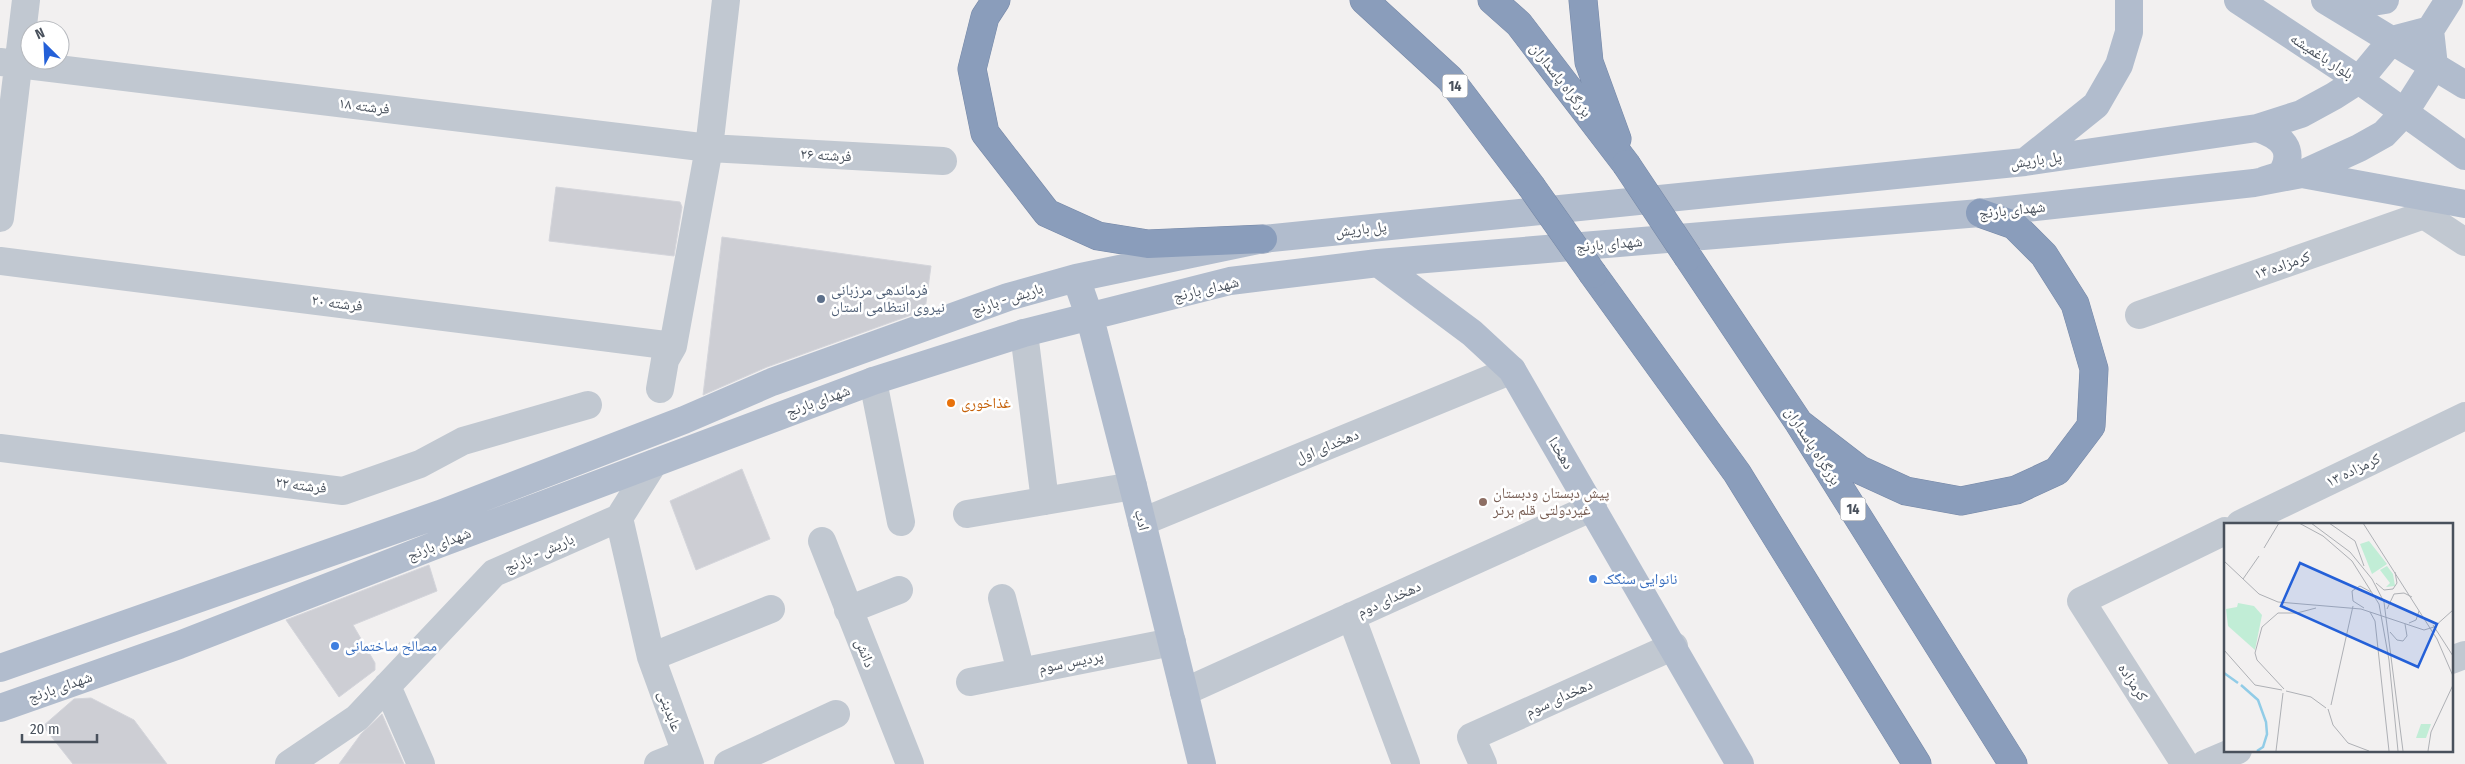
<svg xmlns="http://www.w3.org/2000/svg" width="2465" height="764" font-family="'Fira Sans Condensed','Noto Naskh Arabic',sans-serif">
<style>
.building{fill:#cdced4;stroke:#d4d5db}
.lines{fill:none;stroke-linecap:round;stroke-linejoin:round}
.highway-casing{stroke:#7688a7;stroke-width:29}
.minor{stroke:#c1c8d1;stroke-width:28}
.major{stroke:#b1bccd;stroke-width:28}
.highway{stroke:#8a9dbb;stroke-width:28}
.highway-bridge-casing{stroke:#7688a7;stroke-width:29;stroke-linecap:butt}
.highway-bridge{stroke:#8a9dbb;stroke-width:28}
.service-dot{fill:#5c6f8a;stroke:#fff;stroke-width:2}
.food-dot{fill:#e8710a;stroke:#fff;stroke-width:2}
.education-dot{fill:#8d6e63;stroke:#fff;stroke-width:2}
.shop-dot{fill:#3f7fe0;stroke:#fff;stroke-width:2}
.labels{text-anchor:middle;stroke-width:5;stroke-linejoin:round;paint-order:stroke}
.shield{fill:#fff;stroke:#80858d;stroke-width:1}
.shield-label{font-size:14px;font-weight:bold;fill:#49515c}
.street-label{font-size:15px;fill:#49515c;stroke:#fff}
.service-label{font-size:15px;fill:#4e5e75;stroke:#fff;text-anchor:start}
.food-label{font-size:15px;fill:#c56008;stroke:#fff;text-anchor:start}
.education-label{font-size:15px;fill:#785e54;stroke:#fff;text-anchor:start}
.shop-label{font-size:15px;fill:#366cbe;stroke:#fff;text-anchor:start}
.inset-river{fill:none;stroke:#91cce7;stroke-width:2.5}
.inset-road{fill:none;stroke:#aeb0b5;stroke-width:1}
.view{fill:#2460d8;fill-opacity:0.15;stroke:#2460d8;stroke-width:2.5}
.inset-edge{fill:none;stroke:#49515c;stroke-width:2.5}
</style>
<rect width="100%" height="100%" fill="#f2f0f0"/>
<path class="building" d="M 556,187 L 680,202 L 682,207 L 674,256 L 549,241 Z
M 722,237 L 931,266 L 925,310 L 767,367 L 703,395 Z
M 742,469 L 770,539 L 696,570 L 670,501 Z
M 429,565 L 437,591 L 353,625 L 375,663 L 375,670 L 339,697 L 286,620 Z
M 91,698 L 134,720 L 167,764 L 73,764 L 43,726 L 74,699 Z
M 382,714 L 404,764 L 339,764 L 361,734 Z"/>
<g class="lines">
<defs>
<path id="highway" d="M 996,0 L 985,17 L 972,69 L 985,133 L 1047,213 L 1098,236 L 1148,244 L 1263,239
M 1364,0 L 1450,79 L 1531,186
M 1492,0 L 1519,24 L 1626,164
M 1583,0 L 1589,62 L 1617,139
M 1688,257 L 1799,423 L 2013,764
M 1593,274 L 1737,473 L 1917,764
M 1799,423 L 1860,470 L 1906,491 L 1961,501 L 2016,490 L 2057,471 L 2091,426 L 2094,369 L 2075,304 L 2044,255 L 2014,225 L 1980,213"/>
</defs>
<use href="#highway" class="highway-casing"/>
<path class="minor" d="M 0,62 L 709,148 L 943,161
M 0,218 L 26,0
M 0,261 L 673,346
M 2139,315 L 2424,215 L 2465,242
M 1024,333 L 1045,501
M 873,381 L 901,522
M 660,389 L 665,360 L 673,346 L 709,148 L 726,0
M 0,448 L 343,491 L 420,464 L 463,441 L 588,405
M 967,514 L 1133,486
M 619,518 L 651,657 L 690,764
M 1142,522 L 1512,370
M 2240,524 L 2465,416
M 822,541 L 910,764
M 1002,598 L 1021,672
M 848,610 L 899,590
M 1351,616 L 1406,764
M 651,657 L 771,609
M 2451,660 L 2465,655
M 970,682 L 1172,642
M 387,686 L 421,764
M 1184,692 L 1593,507
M 289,764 L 357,718 L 494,573 L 619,518 L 653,464
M 658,764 L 686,753
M 728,764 L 836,714
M 1483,764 L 1471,737 L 1674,646
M 2185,764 L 2081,601 L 2225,531
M 2205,764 L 2238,750"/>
<path class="major" d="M 2238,0 L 2359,80 L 2465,156
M 2325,0 L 2465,85
M 2332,1 L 2360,4 L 2385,0
M 2257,128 C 2281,136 2297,149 2281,175 L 2265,180
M 2025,162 L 2096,105 L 2119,65 L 2129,32 L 2129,0
M 2302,174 L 2465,204
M 1378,263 L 1472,333 L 1512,370 L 1740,764
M 1076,278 L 1090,318 L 1133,486 L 1202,764
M 0,668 L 440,514 L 684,420 L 772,382 L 1008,297 L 1076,278 L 1263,239 L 2025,162 L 2257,128 L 2301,114 L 2334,96 L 2359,80 L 2392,40 L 2430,30
M 0,708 L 179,645 L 436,545 L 873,381 L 1024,333 L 1230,281 L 1378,263 L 1980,213 L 2254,183 L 2302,174 L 2359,148 L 2384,134 L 2404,113 L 2434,66 L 2430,30 L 2449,0"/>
<use href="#highway" class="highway"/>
<defs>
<path id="highway-bridge" d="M 1626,164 L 1688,257
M 1531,186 L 1593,274"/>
</defs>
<use href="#highway-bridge" class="highway-bridge-casing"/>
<use href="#highway-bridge" class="highway-bridge"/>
</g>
<circle class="service-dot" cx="821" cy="299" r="5"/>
<circle class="food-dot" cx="951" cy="403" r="5"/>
<circle class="education-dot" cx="1483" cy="502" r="5"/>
<g class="shop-dot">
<circle cx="1593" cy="579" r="5"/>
<circle cx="335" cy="646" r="5"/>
</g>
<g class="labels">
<g class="shield">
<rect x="1442.5" y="74.5" width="25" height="23" rx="4"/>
<rect x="1840.5" y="497.5" width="25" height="23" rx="4"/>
</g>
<g class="shield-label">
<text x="1455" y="91">14</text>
<text x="1853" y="514">14</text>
</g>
<g class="street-label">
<text transform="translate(2322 56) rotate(33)" y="5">بلوار باغمیشه</text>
<text transform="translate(1561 80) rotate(52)" y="5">بزرگراه پاسداران</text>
<text transform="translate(364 106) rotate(7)" y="5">۱۸ فرشته</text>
<text transform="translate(826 155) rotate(3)" y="5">۲۶ فرشته</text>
<text transform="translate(2036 160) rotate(-8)" y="5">پل باریش</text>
<text transform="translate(2012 210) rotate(-6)" y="5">شهدای بارنج</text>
<text transform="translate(1361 229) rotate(-6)" y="5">پل باریش</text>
<text transform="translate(1609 244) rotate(-5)" y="5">شهدای بارنج</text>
<text transform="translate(2282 265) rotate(-19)" y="5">کرمزاده ۱۴</text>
<text transform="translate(1206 289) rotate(-13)" y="5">شهدای بارنج</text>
<text transform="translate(1007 299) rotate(-18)" y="5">باریش - بارنج</text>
<text transform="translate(337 303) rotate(7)" y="5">۲۰ فرشته</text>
<text transform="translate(818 401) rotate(-20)" y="5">شهدای بارنج</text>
<text transform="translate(1327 446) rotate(-22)" y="5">دهخدای اول</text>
<text transform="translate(1813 446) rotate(57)" y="5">بزرگراه پاسداران</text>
<text transform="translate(1561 453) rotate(59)" y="5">دهخدا</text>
<text transform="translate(2353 470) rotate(-26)" y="5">کرمزاده ۱۳</text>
<text transform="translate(301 485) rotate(7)" y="5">۲۲ فرشته</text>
<text transform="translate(1142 520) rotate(76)" y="5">ادب</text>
<text transform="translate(439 544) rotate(-21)" y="5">شهدای بارنج</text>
<text transform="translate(539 553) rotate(-24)" y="5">باریش - بارنج</text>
<text transform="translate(1389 599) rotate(-24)" y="5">دهخدای دوم</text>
<text transform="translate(865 653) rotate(68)" y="5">دانش</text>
<text transform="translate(1071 662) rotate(-11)" y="5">پردیس سوم</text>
<text transform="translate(2133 682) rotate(57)" y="5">کرمزاده</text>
<text transform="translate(60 687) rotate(-19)" y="5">شهدای بارنج</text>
<text transform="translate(1559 698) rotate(-24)" y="5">دهخدای سوم</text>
<text transform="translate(670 711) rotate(70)" y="5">عابدینی</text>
</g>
<g class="service-label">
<text x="831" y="295">فرماندهی مرزبانی<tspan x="831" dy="17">نیروی انتظامی استان</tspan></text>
</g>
<g class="food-label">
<text x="961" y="408">غذاخوری</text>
</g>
<g class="education-label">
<text x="1493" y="498">پیش دبستان ودبستان<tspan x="1493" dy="17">غیردولتی قلم برتر</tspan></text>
</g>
<g class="shop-label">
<text x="1603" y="584">نانوایی سنگک</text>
<text x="345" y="651">مصالح ساختمانی</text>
</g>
</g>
<g transform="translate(2224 523)">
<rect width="229" height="229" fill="#f2f0f0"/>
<path d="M 145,18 L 163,41 L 148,51 L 136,21 ZM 163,43 L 169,51 L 171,63 L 162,64 L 166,60 L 156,47 ZM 14,80 L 30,83 L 38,92 L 31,127 L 4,103 L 2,86 L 13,84 ZM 197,201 L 207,201 L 202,215 L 192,215 Z" fill="#c1edd6"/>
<path class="inset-river" d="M 0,150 L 14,160M 17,162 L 34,177 L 42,199 L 43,211 L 39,224 L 33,228"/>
<path class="inset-road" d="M 75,0 L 99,13 L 128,38 L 155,81 L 165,137 L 174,228M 87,0 L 126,29 L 148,56 L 160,79 L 179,228M 105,0 L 131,18M 139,0 L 213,116 L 229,153M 131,18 L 140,43M 40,25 L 55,0M 0,38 L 35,71 L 54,79 L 137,86 L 200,107 L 210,104 L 229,87M 19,56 L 35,33M 152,60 L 160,67 L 169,66 L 173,60 L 171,49M 140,85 L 129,78 L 128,68 L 136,63 L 147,69M 163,86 L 170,71 L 180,70 L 188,74M 146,89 L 151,98 L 165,228M 185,100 L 192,97 L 195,88M 209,102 L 229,133M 166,109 L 173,117 L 179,118 L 183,113 L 181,101M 0,127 L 31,162 L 58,167M 60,166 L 33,137 L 31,130 L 38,104 L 54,90 L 73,90 L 92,85M 62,168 L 87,174 L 102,185M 107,182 L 129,83M 104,186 L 109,202 L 124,220 L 145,228M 52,228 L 59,170M 204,228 L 207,209 L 229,162"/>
<path class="view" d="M 76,40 L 213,101 L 194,144 L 57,83 Z"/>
<rect width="229" height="229" class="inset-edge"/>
</g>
<g transform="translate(45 45) rotate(336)"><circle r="24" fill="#ffffff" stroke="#b6b9be"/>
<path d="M0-4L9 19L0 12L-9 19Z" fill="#2460d8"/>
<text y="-8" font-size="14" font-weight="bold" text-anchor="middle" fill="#49515c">N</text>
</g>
<path d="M22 734v8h75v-8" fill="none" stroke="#49515c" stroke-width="2.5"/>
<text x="30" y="734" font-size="15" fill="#49515c" stroke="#ffffff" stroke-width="4" paint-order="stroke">20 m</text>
</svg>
